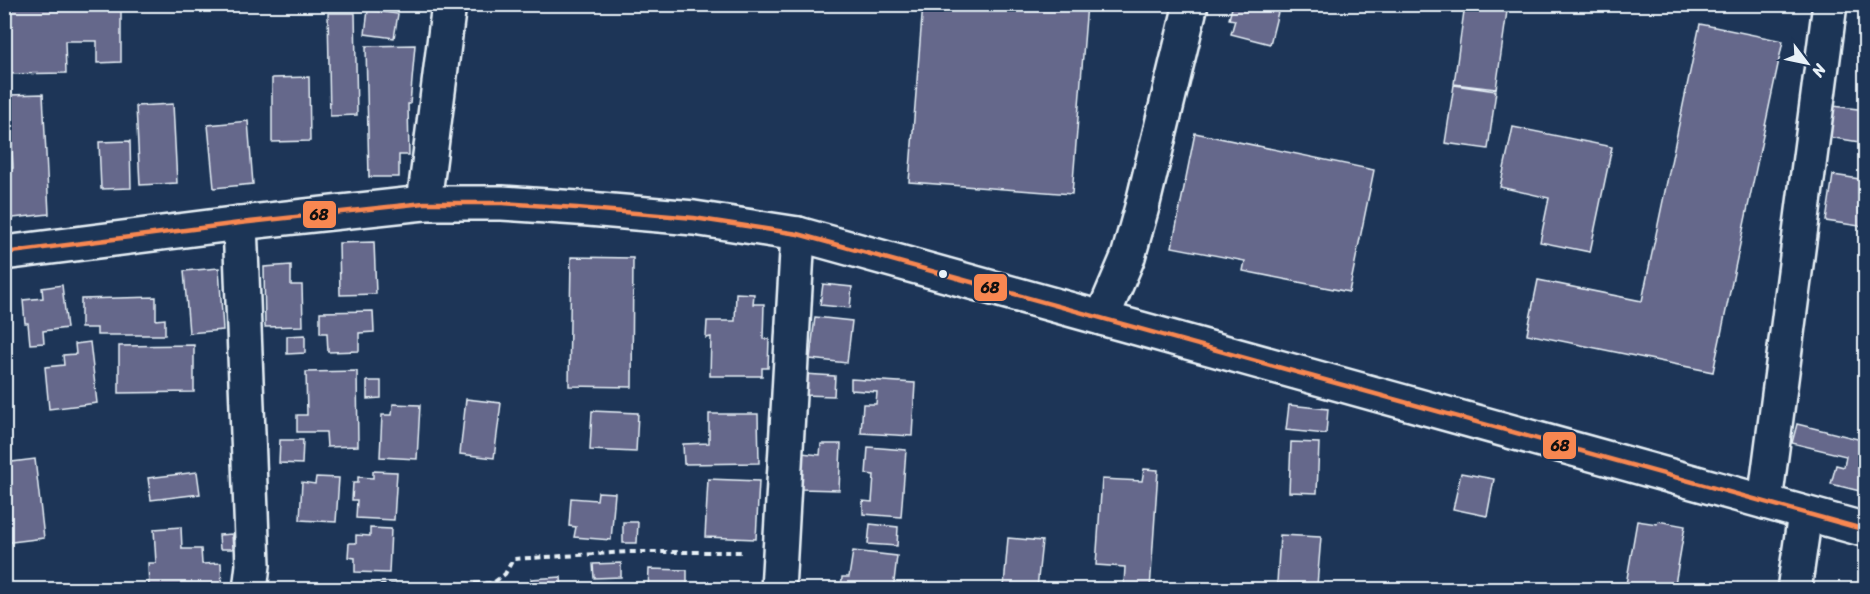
<svg xmlns="http://www.w3.org/2000/svg" width="1870" height="594" font-family="Sriracha,sans-serif">
<style>
.building{fill:#65678b;stroke:#e8f1f8;stroke-width:1.5}
.lines{fill:none;stroke-linecap:round;stroke-linejoin:round}
.street-casing{stroke:#e8f1f8;stroke-width:38}
.highway-casing{stroke:#e8f1f8;stroke-width:38}
.path{stroke:#e8f1f8;stroke-width:4;stroke-dasharray:6 4.5;stroke-linecap:butt}
.street{stroke:#1d3557;stroke-width:33}
.highway{stroke:#1d3557;stroke-width:33}
.bus-1-casing{stroke:#1d3557;stroke-width:9}
.bus-1{stroke:#f88751;stroke-width:4.5}
.bus-dot{fill:#e8f1f8;stroke:#1d3557;stroke-width:2}
.line-badge{stroke:#1d3557;stroke-width:2}
.pale-badge-label{font-size:16px;text-anchor:middle;font-weight:bold;fill:#111}
</style>
<rect width="100%" height="100%" fill="#1d3557"/>
<filter id="ink" filterUnits="userSpaceOnUse"><feTurbulence type="fractalNoise" baseFrequency=".0167" numOctaves="2"/><feDisplacementMap in="SourceGraphic" scale="12" xChannelSelector="R" yChannelSelector="G"/><feConvolveMatrix kernelMatrix="1 2 1 2 8 2 1 2 1" color-interpolation-filters="sRGB"/></filter>
<g filter="url(#ink)">
<path class="building" d="M 4,4 L 121,4 L 121,62 L 97,63 L 97,41 L 65,41 L 66,73 L 4,74 Z
M 923,4 L 1087,4 L 1072,194 L 909,182 Z
M 1233,4 L 1280,4 L 1270,44 L 1231,34 L 1235,20 L 1229,19 Z
M 1465,4 L 1508,4 L 1496,89 L 1454,84 Z
M 368,10 L 398,14 L 394,38 L 365,34 Z
M 328,13 L 355,13 L 357,115 L 330,116 Z
M 1700,24 L 1783,41 L 1713,372 L 1527,334 L 1538,280 L 1642,301 Z
M 415,45 L 410,104 L 408,104 L 409,155 L 399,155 L 399,177 L 369,177 L 366,46 Z
M 309,77 L 310,141 L 272,142 L 272,78 Z
M 1454,85 L 1496,91 L 1488,149 L 1445,143 Z
M 43,94 L 49,214 L 4,219 L 4,169 L 13,168 L 9,95 Z
M 173,104 L 177,183 L 140,185 L 136,106 Z
M 1833,106 L 1866,110 L 1866,143 L 1828,137 Z
M 248,121 L 253,184 L 214,188 L 208,125 Z
M 1513,127 L 1612,147 L 1590,252 L 1540,242 L 1549,198 L 1500,187 Z
M 1195,133 L 1374,170 L 1349,292 L 1243,271 L 1245,261 L 1172,247 Z
M 130,141 L 131,188 L 101,189 L 99,142 Z
M 1833,175 L 1866,180 L 1866,227 L 1826,221 Z
M 374,242 L 376,294 L 340,295 L 339,243 Z
M 571,257 L 633,258 L 632,387 L 569,386 Z
M 291,265 L 291,285 L 302,285 L 303,326 L 265,327 L 264,267 Z
M 219,268 L 223,330 L 189,333 L 184,271 Z
M 823,284 L 852,287 L 850,308 L 820,305 Z
M 62,285 L 67,328 L 43,331 L 44,343 L 30,344 L 28,323 L 25,323 L 23,300 L 43,298 L 42,288 Z
M 736,293 L 754,294 L 753,304 L 764,304 L 763,339 L 769,339 L 768,368 L 762,368 L 762,376 L 710,376 L 711,337 L 706,338 L 707,321 L 735,321 Z
M 156,297 L 156,320 L 165,319 L 165,335 L 97,335 L 97,328 L 81,328 L 81,299 Z
M 373,311 L 374,332 L 359,333 L 359,351 L 328,352 L 327,333 L 320,333 L 320,312 Z
M 815,317 L 852,321 L 847,363 L 810,359 Z
M 305,335 L 305,353 L 287,354 L 287,336 Z
M 90,342 L 97,403 L 49,409 L 45,367 L 64,365 L 63,355 L 76,354 L 75,344 Z
M 194,345 L 194,392 L 119,393 L 119,346 Z
M 357,371 L 358,446 L 327,447 L 326,432 L 297,432 L 297,415 L 307,415 L 306,372 Z
M 804,374 L 835,376 L 834,396 L 803,395 Z
M 851,379 L 915,383 L 912,436 L 861,433 L 863,404 L 876,404 L 877,392 L 851,390 Z
M 367,381 L 381,381 L 381,398 L 367,399 Z
M 466,399 L 501,403 L 494,458 L 460,454 Z
M 393,404 L 420,405 L 417,459 L 380,457 L 382,415 L 392,415 Z
M 1289,405 L 1328,409 L 1326,434 L 1286,430 Z
M 592,411 L 638,413 L 636,452 L 590,450 Z
M 709,414 L 758,414 L 759,463 L 684,464 L 683,444 L 709,443 Z
M 1797,424 L 1866,441 L 1864,492 L 1831,484 L 1836,465 L 1844,467 L 1846,456 L 1792,443 Z
M 280,440 L 303,440 L 302,464 L 279,463 Z
M 1291,442 L 1319,443 L 1317,493 L 1289,492 Z
M 821,444 L 841,444 L 839,490 L 801,489 L 802,453 L 820,455 Z
M 868,447 L 906,450 L 901,517 L 863,514 L 863,501 L 872,502 L 874,475 L 866,474 Z
M 35,459 L 44,538 L 4,543 L 4,521 L 8,521 L 4,488 L 4,463 Z
M 1144,469 L 1158,470 L 1150,590 L 1094,590 L 1095,583 L 1124,585 L 1125,567 L 1096,565 L 1102,479 L 1142,481 Z
M 373,471 L 397,472 L 394,520 L 356,518 L 357,500 L 352,500 L 353,483 L 358,483 L 358,477 L 373,478 Z
M 197,472 L 200,494 L 151,500 L 148,478 Z
M 1461,473 L 1494,479 L 1487,516 L 1453,509 Z
M 316,477 L 339,478 L 336,522 L 300,520 L 302,482 L 315,484 Z
M 708,479 L 759,481 L 756,539 L 705,537 Z
M 598,492 L 615,493 L 611,540 L 574,537 L 576,527 L 569,526 L 571,498 L 597,500 Z
M 1637,521 L 1657,524 L 1658,521 L 1685,526 L 1674,590 L 1625,590 Z
M 623,522 L 638,522 L 637,543 L 623,543 Z
M 870,524 L 898,527 L 897,546 L 868,544 Z
M 181,527 L 182,549 L 201,549 L 202,564 L 221,563 L 222,590 L 149,590 L 148,563 L 156,563 L 154,529 Z
M 370,528 L 391,529 L 389,573 L 355,572 L 355,558 L 348,557 L 349,543 L 356,543 L 356,535 L 370,536 Z
M 232,534 L 233,549 L 220,549 L 219,535 Z
M 1280,535 L 1321,537 L 1317,585 L 1277,583 Z
M 1008,538 L 1042,541 L 1037,588 L 1004,586 Z
M 853,551 L 897,556 L 893,590 L 841,590 L 842,577 L 849,577 Z
M 621,563 L 621,577 L 594,578 L 593,564 Z
M 649,569 L 687,570 L 687,590 L 648,590 Z
M 561,577 L 562,590 L 532,590 L 531,579 Z
M 623,584 L 623,590 L 594,590 L 594,585 Z"/>
<g class="lines">
<defs>
<path id="street" d="M 424,203 L 449,4
M 240,223 L 253,565 L 250,590
M 1102,318 L 1128,257 L 1142,207 L 1191,4
M 1765,502 L 1830,4
M 778,590 L 798,234
M 1794,590 L 1805,514"/>
<path id="highway" d="M 4,253 L 240,223 L 424,203 L 502,203 L 577,208 L 694,218 L 798,234 L 1866,530"/>
</defs>
<use href="#street" class="street-casing"/>
<use href="#highway" class="highway-casing"/>
<path class="path" d="M 285,588 L 493,583 L 505,574 L 513,559 L 629,552 L 745,552"/>
<use href="#street" class="street"/>
<use href="#highway" class="highway"/>
<defs>
<path id="bus-1" d="M 4,253 L 240,223 L 424,203 L 502,203 L 577,208 L 694,218 L 798,234 L 1866,530"/>
</defs>
<use href="#bus-1" class="bus-1-casing"/>
<use href="#bus-1" class="bus-1"/>
</g>
</g>
<circle class="bus-dot" cx="943" cy="274" r="5"/>
<g class="line-badge">
<rect x="302" y="200" width="35" height="29" rx="6" fill="#f88751"/>
<rect x="973" y="273" width="35" height="29" rx="6" fill="#f88751"/>
<rect x="1542" y="431" width="35" height="29" rx="6" fill="#f88751"/>
</g>
<g class="pale-badge-label">
<text x="319" y="220">68</text>
<text x="990" y="293">68</text>
<text x="1560" y="451">68</text>
</g>
<rect width="1870" height="594" fill="none" stroke="#1d3557" stroke-width="24"/>
<rect x="12" y="12" width="1846" height="570" fill="none" stroke="#e8f1f8" stroke-width="2" filter="url(#ink)"/>
<g transform="translate(1807 63) rotate(122)" stroke="#1d3557" stroke-width="4.5" paint-order="stroke">
<path d="M0-4.5L10 22L0 15L-10 22Z" fill="#e8f1f8"/>
<text y="-9" font-size="16" font-weight="bold" text-anchor="middle" fill="#e8f1f8">N</text>
</g>
</svg>
